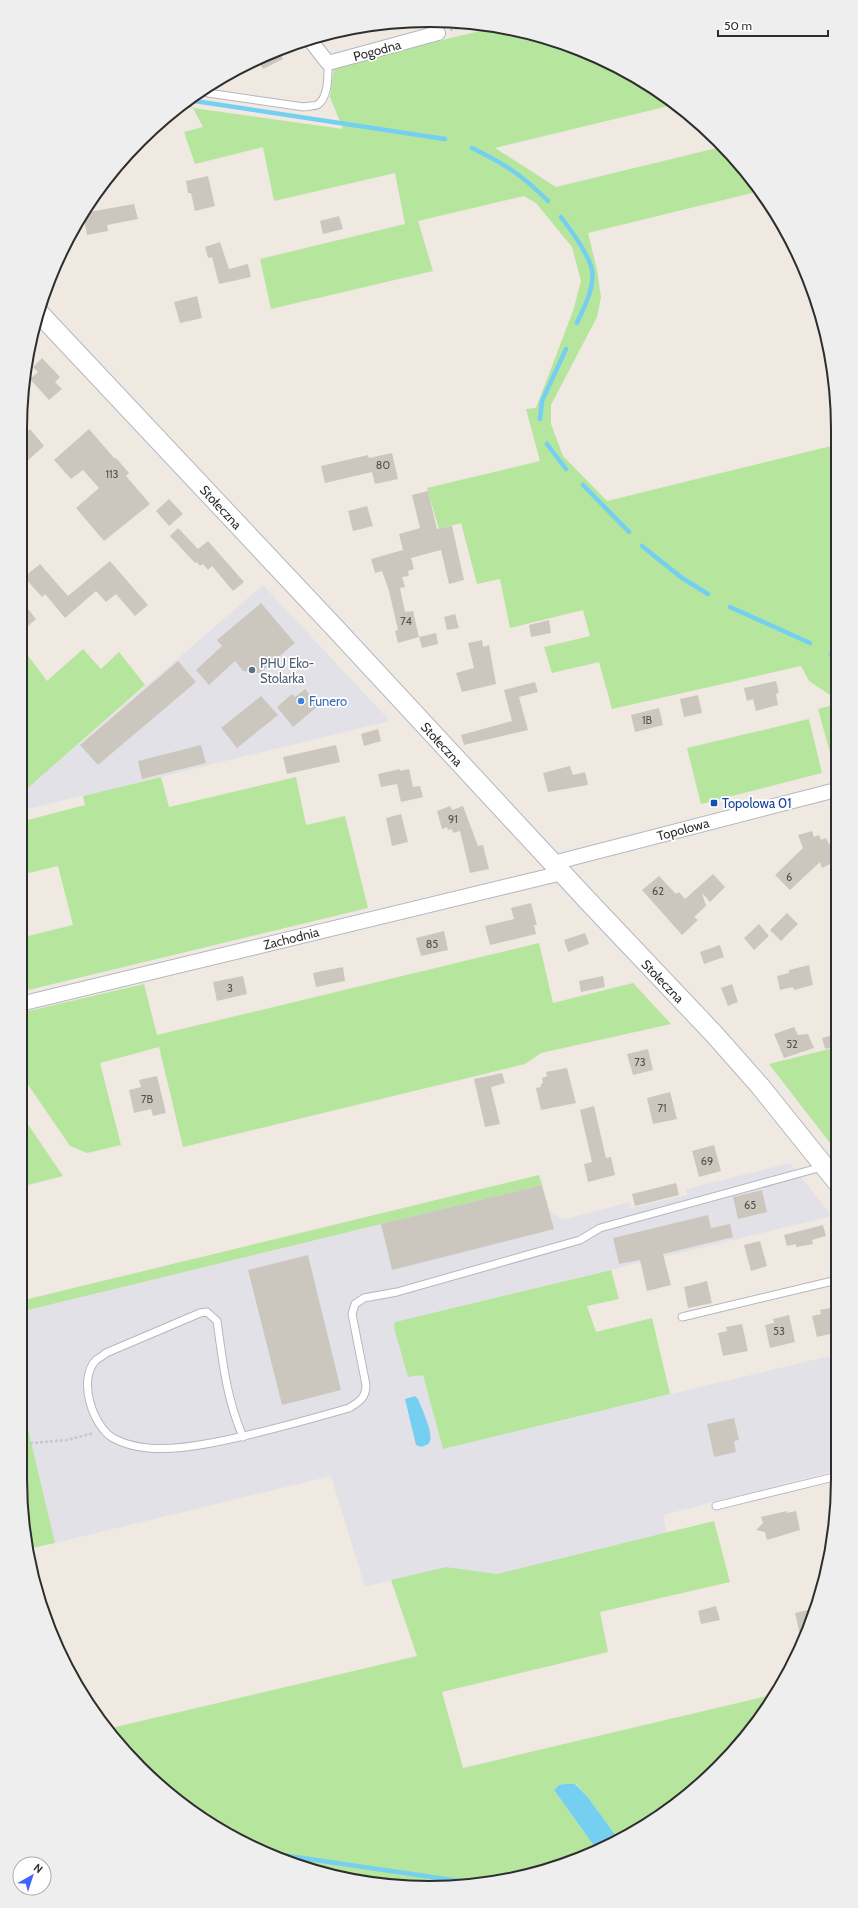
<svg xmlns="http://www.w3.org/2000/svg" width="858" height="1908" font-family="Cabin,sans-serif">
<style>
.industrial{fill:#e3e1e8}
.green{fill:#b6e59e}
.water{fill:#75cff0}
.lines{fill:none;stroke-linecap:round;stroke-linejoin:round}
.stream{stroke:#75cff0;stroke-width:4.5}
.building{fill:#cbc7bf}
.lane-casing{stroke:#b4b7c1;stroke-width:9}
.street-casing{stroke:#b4b7c1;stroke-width:16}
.secondary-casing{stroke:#b4b7c1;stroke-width:21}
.path{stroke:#c9c9c9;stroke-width:2.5;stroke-dasharray:3 2;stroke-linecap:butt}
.lane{stroke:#fff;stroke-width:7}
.street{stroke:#fff;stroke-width:14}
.secondary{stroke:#fff;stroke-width:19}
.service-dot{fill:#5c6f8a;stroke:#fff;stroke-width:1.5}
.shop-dot{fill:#3f7fe0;stroke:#fff;stroke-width:1.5}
.transit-dot{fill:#1a4fb4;stroke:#fff;stroke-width:1.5}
.labels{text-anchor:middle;stroke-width:3.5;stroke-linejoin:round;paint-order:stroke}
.number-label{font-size:11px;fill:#555452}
.street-label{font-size:13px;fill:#2e2e2e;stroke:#fff}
.service-label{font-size:13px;fill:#4e5e75;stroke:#fff;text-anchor:start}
.shop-label{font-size:13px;fill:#366cbe;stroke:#fff;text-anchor:start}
.transit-label{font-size:13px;fill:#164399;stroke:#fff;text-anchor:start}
.rim{fill:none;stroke:#2e2e2e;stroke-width:2}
</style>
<rect width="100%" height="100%" fill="#efe9e1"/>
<path class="industrial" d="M 263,585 L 390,721 L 20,811 L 20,795 Z
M 790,1163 L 832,1216 L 395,1322 L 423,1374 L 443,1449 L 838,1354 L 838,1470 L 663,1515 L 667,1533 L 497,1574 L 446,1567 L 365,1587 L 331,1476 L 55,1543 L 20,1395 L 20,1312 L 542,1185 L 549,1209 L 562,1220 L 630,1202 L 631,1208 L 687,1195 L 686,1189 Z"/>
<path class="green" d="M 492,26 L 509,28 L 585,51 L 677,104 L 495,148 L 556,187 L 721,147 L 753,180 L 760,191 L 588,233 L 597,270 L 601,297 L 597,317 L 551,405 L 551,424 L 563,456 L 607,501 L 835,445 L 836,699 L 809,681 L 801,666 L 612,709 L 599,662 L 552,673 L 544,647 L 590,636 L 583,610 L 510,628 L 500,579 L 477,584 L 461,523 L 439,529 L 427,488 L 540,461 L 526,409 L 536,408 L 573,311 L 581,281 L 572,247 L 536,203 L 524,196 L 418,221 L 433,271 L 271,309 L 260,259 L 405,224 L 395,173 L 274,201 L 263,147 L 195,164 L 184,132 L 203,127 L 193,108 L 181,106 L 188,100 L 193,108 L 343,129 L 330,97 L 334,66 L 492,28 Z
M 83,649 L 101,669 L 119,652 L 145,685 L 20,795 L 20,657 L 26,653 L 47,681 Z
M 836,704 L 836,763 L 832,760 L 818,709 Z
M 809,719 L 822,773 L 701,804 L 687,748 Z
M 161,777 L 169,807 L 296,777 L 306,825 L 345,816 L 368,908 L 20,992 L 20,938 L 73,925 L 58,866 L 20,875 L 20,822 L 85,805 L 83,796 Z
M 539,943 L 553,1003 L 633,983 L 671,1024 L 541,1053 L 525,1064 L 183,1147 L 159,1047 L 100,1063 L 121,1145 L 87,1153 L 70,1146 L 20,1073 L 20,1013 L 144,984 L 157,1035 Z
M 837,1047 L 837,1152 L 769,1064 Z
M 20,1113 L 21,1114 L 63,1176 L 20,1187 Z
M 539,1175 L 542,1185 L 20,1312 L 20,1301 Z
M 611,1270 L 619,1299 L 587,1306 L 596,1332 L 652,1318 L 670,1394 L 443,1449 L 423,1375 L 408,1377 L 394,1328 L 395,1322 Z
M 20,1395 L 55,1543 L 27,1549 L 20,1479 Z
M 714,1521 L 730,1582 L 600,1612 L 608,1652 L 442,1692 L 463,1768 L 776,1694 C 747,1748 674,1815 619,1840 L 587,1796 L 576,1784 L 559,1785 L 554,1790 L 597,1850 L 561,1866 L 509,1880 L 429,1888 L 349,1880 L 297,1866 L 225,1833 L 180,1803 L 121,1749 L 107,1729 L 417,1656 L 391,1580 L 446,1567 L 497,1574 Z"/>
<path class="water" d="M 415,1396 L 418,1399 C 422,1409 433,1432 430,1441 C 429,1445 425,1445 422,1447 L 416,1445 L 405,1399 Z
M 566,1784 L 575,1784 L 587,1796 L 619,1840 L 597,1850 L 554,1790 L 559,1785 Z"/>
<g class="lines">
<path class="stream" d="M 188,100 L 445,139
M 472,148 C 505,164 522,175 548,201
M 561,217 C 571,230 588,253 592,270 C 595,288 584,307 577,323
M 540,419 L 542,401 L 566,349
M 547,444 L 566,469
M 583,485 L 629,532
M 642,546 L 682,578 L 708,594
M 730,607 L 810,643
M 831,654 L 835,656
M 268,1853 L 466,1882"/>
</g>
<path class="building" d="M 278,49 L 283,59 L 263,69 L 258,59 Z
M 208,176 L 215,206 L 195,211 L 191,193 L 188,193 L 186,181 Z
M 134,204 L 138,219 L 107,225 L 108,231 L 87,235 L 83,213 Z
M 339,216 L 343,229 L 323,234 L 320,221 Z
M 220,242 L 229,269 L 248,264 L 251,277 L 219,284 L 212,257 L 208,258 L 205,247 Z
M 197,296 L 202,318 L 180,323 L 174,302 Z
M 42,358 L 60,377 L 55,382 L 62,389 L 49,400 L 30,379 L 38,372 L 33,367 Z
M 30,429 L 44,446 L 26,462 L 20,455 L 20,438 Z
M 89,429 L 115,459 L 116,458 L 129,473 L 126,476 L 150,504 L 104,541 L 76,508 L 99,488 L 83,470 L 71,479 L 54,460 Z
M 392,453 L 398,479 L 375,484 L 372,472 L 325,483 L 321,466 L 368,455 L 369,458 Z
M 428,491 L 437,529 L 452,526 L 464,580 L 449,584 L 441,550 L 411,558 L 414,569 L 408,571 L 409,576 L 402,577 L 405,587 L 400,588 L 405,612 L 413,611 L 419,637 L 398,643 L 395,631 L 398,630 L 389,591 L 382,571 L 375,573 L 371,559 L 403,550 L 399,534 L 420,528 L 412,495 Z
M 169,499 L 183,514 L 169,526 L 156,511 Z
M 367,506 L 373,526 L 353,531 L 348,511 Z
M 178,528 L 198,549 L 208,541 L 244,582 L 233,591 L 212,566 L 208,570 L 203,564 L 200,566 L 197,562 L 195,563 L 170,536 Z
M 110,561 L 148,605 L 135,616 L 116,594 L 106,602 L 96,591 L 65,618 L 45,594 L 42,597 L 24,577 L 40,564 L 68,596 Z
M 261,603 L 295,643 L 260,673 L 243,671 L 235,661 L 209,685 L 196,670 L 222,646 L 217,640 Z
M 28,609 L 36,619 L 20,633 L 20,616 Z
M 455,614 L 459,628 L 447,630 L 444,617 Z
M 549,620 L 551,633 L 531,637 L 529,625 Z
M 436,633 L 438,644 L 422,648 L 419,637 Z
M 482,640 L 483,647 L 489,645 L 496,684 L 462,692 L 456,673 L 474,668 L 468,643 Z
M 178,661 L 196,682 L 98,765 L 80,745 Z
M 776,681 L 779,693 L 776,694 L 778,705 L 756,711 L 753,699 L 747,701 L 744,688 Z
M 535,682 L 538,692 L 519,697 L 528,730 L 464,745 L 461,735 L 512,721 L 504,690 Z
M 305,689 L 318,706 L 293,727 L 277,707 L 292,694 L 295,697 Z
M 698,695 L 702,713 L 684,717 L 680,699 Z
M 261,696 L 278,715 L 237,748 L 221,728 Z
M 659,708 L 663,725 L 635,732 L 631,715 Z
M 378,729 L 381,741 L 364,746 L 361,734 Z
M 201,745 L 206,763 L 142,779 L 138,761 Z
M 336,745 L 340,762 L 287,774 L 283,757 Z
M 570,766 L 573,775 L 585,772 L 588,785 L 548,792 L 543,773 Z
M 400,769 L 400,771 L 409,769 L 413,787 L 420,786 L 423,797 L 401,802 L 397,784 L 381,787 L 378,774 Z
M 450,806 L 452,810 L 463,806 L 478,846 L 483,845 L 489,869 L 470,873 L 460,831 L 453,833 L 452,829 L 448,830 L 447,827 L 442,829 L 437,811 Z
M 401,814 L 408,842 L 392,846 L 386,818 Z
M 812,831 L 814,837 L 819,835 L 821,840 L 826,838 L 829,844 L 836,841 L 836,861 L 822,868 L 820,862 L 790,890 L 775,875 L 803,848 L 798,835 Z
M 713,874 L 725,887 L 710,902 L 702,893 L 706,906 L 694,917 L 698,920 L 682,935 L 642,890 L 659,876 L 676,894 L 679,892 L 685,899 Z
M 531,903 L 537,925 L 534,925 L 536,934 L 490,945 L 485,926 L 514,919 L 511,908 Z
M 787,913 L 798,924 L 781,941 L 770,930 Z
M 759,924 L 769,936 L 754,950 L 744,938 Z
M 444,931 L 448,950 L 421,956 L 416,938 Z
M 585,933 L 589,944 L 568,952 L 564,940 Z
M 720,945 L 724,957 L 704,964 L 700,952 Z
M 809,965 L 813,985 L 794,990 L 793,987 L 780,990 L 777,976 L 789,973 L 789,970 Z
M 343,967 L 345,981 L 316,987 L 313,973 Z
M 243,976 L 247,994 L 217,1001 L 213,982 Z
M 603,976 L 605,987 L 581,992 L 579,981 Z
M 732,984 L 738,1002 L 728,1006 L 721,988 Z
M 794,1027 L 798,1035 L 808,1034 L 814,1048 L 784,1058 L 774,1034 Z
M 837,1034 L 837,1046 L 825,1049 L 822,1038 Z
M 648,1049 L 653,1070 L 633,1075 L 627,1054 Z
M 567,1068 L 576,1103 L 541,1110 L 536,1088 L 541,1087 L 541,1084 L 543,1083 L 542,1078 L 547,1076 L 546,1072 Z
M 502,1073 L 505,1083 L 491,1087 L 500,1124 L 485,1127 L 474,1079 Z
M 157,1076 L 166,1113 L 153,1116 L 151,1109 L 134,1113 L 129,1090 L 141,1087 L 139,1080 Z
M 670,1092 L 677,1119 L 653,1124 L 647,1098 Z
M 594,1106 L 606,1158 L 611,1157 L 615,1175 L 588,1182 L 584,1164 L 592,1162 L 580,1110 Z
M 714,1145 L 721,1171 L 699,1177 L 692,1151 Z
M 676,1183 L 679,1195 L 635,1206 L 632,1194 Z
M 542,1185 L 554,1229 L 392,1270 L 381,1224 Z
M 762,1190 L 767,1212 L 738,1219 L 733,1197 Z
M 708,1215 L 711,1228 L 730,1224 L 733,1237 L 663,1254 L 671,1285 L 647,1291 L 640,1260 L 619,1264 L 613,1238 Z
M 823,1225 L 826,1236 L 812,1240 L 813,1244 L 796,1247 L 796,1244 L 787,1246 L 784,1235 Z
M 760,1241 L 767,1266 L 751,1271 L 744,1245 Z
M 308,1255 L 341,1390 L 282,1405 L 248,1270 Z
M 707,1281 L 712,1303 L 688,1308 L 684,1287 Z
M 835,1307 L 837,1318 L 838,1332 L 817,1337 L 812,1316 L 821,1314 L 820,1310 Z
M 789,1315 L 795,1342 L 770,1348 L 765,1325 L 774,1323 L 773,1319 Z
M 742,1324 L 748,1351 L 723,1356 L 718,1333 L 727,1331 L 726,1327 Z
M 734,1418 L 739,1440 L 734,1441 L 736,1452 L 714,1457 L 707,1424 Z
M 787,1511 L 787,1513 L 796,1511 L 800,1530 L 767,1540 L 765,1532 L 756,1530 L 763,1523 L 761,1517 Z
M 716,1606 L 720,1620 L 701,1624 L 698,1611 Z
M 815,1608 L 807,1635 L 802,1644 L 795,1613 Z"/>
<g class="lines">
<defs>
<path id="lane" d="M 208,93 L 304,107 C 308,106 314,106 317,105 C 329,98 328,75 328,63
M 682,1317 L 837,1280
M 243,1437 C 226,1397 223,1363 217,1321 L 207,1312 L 200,1313 L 106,1353 C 103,1356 99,1358 96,1360 C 77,1380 93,1426 113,1438 C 124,1444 136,1447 148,1448 C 169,1450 190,1447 211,1443 C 258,1434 304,1421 349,1408 C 359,1402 366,1398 366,1385 L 352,1314 L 355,1304 L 364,1298 L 397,1292 L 580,1240 L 600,1228 L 822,1167
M 716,1506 L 838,1476"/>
<path id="street" d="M 310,40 L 328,63 L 438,33
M 553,863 L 836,790
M 20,1004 L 562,873"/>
<path id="secondary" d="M 39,313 L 335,628 L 589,902 L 714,1034 L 760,1086 L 837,1182"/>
</defs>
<use href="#lane" class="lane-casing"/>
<use href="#street" class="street-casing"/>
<use href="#secondary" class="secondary-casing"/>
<path class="path" d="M 450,30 L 473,24
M 20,1444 L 67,1440 L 94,1433"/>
<use href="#lane" class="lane"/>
<use href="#street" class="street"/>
<use href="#secondary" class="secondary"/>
</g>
<circle class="service-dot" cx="252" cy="670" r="4"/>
<circle class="shop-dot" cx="301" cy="701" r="4"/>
<rect class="transit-dot" x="710" y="799" width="8" height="8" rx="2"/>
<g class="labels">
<g class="number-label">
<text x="383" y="469">80</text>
<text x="112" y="478">113</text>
<text x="406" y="625">74</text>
<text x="647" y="724">1B</text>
<text x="453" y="823">91</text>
<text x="789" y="881">6</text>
<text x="658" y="895">62</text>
<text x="432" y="948">85</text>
<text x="230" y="992">3</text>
<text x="792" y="1048">52</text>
<text x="640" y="1066">73</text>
<text x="147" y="1103">7B</text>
<text x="662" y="1112">71</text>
<text x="707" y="1165">69</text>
<text x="750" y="1209">65</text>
<text x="779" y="1335">53</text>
</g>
<g class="street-label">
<text transform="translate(377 50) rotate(-15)" y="5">Pogodna</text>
<text transform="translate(221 507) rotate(47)" y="5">Stołeczna</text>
<text transform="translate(442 744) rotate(47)" y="5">Stołeczna</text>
<text transform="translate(683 829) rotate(-15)" y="5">Topolowa</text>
<text transform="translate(291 938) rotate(-14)" y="5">Zachodnia</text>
<text transform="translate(663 981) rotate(46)" y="5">Stołeczna</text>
</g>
<g class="service-label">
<text x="260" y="668">PHU Eko-<tspan x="260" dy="15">Stolarka</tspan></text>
</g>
<g class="shop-label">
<text x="309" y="706">Funero</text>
</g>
<g class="transit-label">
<text x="722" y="808">Topolowa 01</text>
</g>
</g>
<path d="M0 0H858V1908H0ZM429 27H429A402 402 0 0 1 831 429V1479A402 402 0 0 1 429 1881H429A402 402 0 0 1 27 1479V429A402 402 0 0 1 429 27Z" fill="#eee" fill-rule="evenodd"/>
<path class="rim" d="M429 27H429A402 402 0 0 1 831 429V1479A402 402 0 0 1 429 1881H429A402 402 0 0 1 27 1479V429A402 402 0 0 1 429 27Z"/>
<g transform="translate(32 1876) rotate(39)"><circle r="19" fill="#ffffff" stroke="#ababab"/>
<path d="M0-3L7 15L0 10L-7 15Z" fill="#4264fb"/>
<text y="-6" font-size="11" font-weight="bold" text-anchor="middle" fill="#2e2e2e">N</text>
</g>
<path d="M718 30v6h110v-6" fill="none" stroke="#2e2e2e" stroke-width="2"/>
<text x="724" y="30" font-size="12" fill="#2e2e2e" stroke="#ffffff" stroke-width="3" paint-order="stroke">50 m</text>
</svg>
